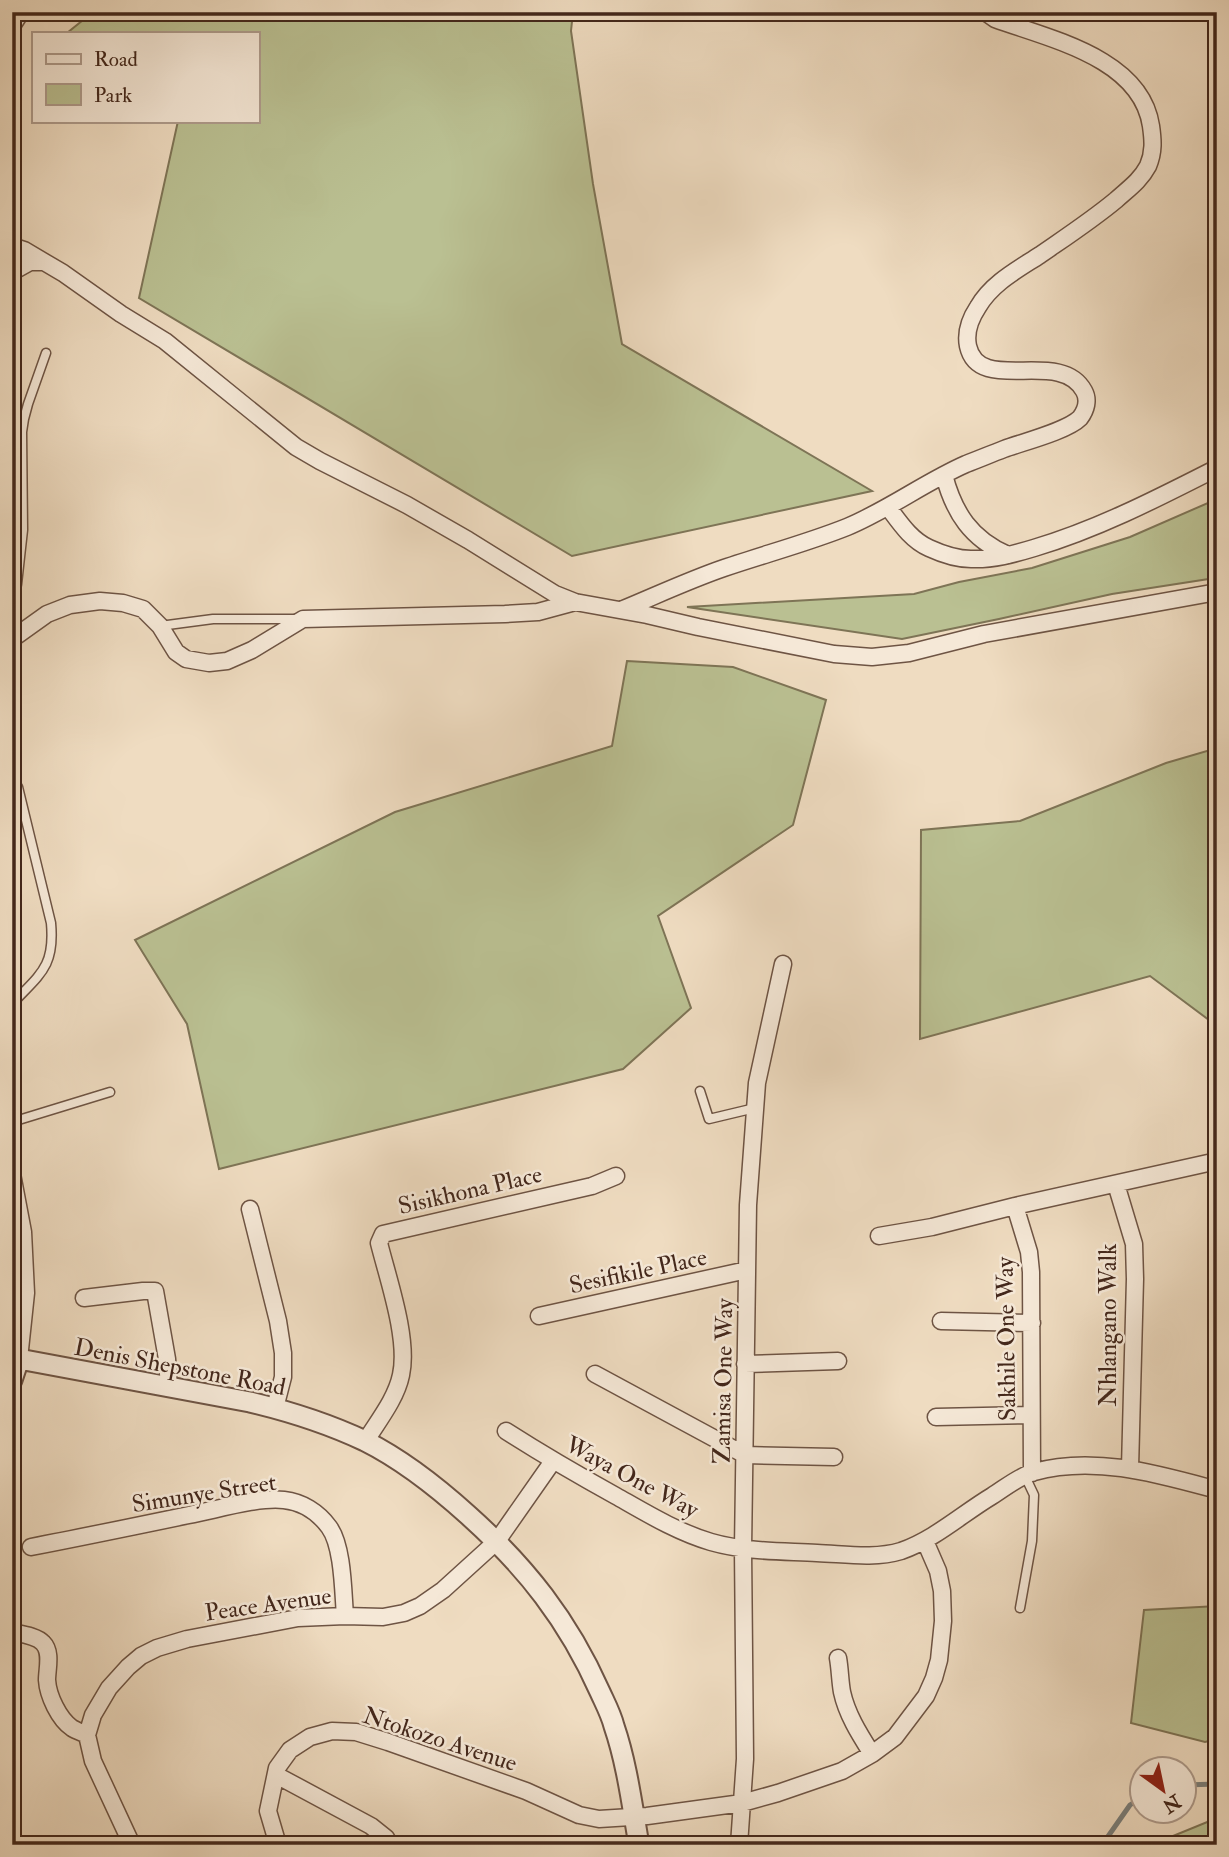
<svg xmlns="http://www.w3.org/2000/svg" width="1229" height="1857" font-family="'IM FELL Double Pica',serif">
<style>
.green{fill:#bac092;stroke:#7e7456;stroke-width:2}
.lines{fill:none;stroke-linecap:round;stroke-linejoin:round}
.stream{stroke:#7a7f7c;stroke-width:5}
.service-casing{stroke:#6e5444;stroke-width:11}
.minor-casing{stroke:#6e5444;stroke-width:19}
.tertiary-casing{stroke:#6e5444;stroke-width:23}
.service{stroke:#f5e8d7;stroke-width:8}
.minor{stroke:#f5e8d7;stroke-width:16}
.tertiary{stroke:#f5e8d7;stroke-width:19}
.labels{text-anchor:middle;stroke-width:5;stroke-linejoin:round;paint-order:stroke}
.street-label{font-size:24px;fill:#43271b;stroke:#f5e8d7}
</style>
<rect width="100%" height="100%" fill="#efdcc1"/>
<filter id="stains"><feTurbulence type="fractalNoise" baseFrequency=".00286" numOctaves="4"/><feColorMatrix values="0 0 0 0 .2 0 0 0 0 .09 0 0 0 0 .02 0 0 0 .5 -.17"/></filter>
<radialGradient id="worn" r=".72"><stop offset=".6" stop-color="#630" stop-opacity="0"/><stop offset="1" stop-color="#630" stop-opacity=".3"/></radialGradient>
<path class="green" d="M 93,12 L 573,12 L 571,31 L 593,184 L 622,344 L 872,491 L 572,556 L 139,298 L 178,121 L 257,121 L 257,33 L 67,33 Z
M 1217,499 L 1217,577 L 1215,578 L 1112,594 L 999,619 L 902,639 L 687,607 L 914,594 L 959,582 L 1032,568 L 1130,537 Z
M 627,661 L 733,667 L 826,700 L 793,825 L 658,916 L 691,1008 L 623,1069 L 219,1169 L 187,1024 L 135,940 L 395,812 L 612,746 Z
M 1217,748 L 1217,1026 L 1150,976 L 920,1039 L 921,830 L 1020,821 L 1166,763 Z
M 1217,1606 L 1217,1739 L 1205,1742 L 1131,1723 L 1144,1610 Z
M 1217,1818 L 1217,1845 L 1151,1845 Z"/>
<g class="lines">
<path class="stream" d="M 1184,1785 L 1217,1784
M 1102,1845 L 1130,1805 L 1142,1797"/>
<defs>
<path id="service" d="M 12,610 L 17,584 L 23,530 L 22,432 L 24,419 L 28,404 L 46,353
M 160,626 L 213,619 L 296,619
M 12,1004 C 40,974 55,967 51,923 L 18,787
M 700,1091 L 709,1119 L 755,1108
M 12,1122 L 110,1092
M 1020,1608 L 1032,1541 L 1034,1495 L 1025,1476"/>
<path id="minor" d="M 12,26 L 21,12
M 12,246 L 24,250 L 63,273 L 121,314 L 165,341 L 296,447 L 320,461 L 407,505 L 468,540 L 555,594 L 575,602 L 647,615 L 698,627 L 834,654 L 872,657 L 909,653 L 984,634 L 1217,592
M 12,272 L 30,262 L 44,262
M 944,475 C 954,513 971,539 1008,555
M 888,507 C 900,523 911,540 929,548 C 942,554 957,559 971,559 C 993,560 1014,554 1034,548 C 1098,529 1158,498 1217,468
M 621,610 C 655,596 689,580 724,568 C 765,554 807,543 847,527 C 888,510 925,482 966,464 C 979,459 991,454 1004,449 C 1023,442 1067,431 1080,418 C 1086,410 1089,400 1084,391 C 1060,347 979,396 968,346 C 965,331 970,319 978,307 C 992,283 1017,270 1040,255 C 1066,237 1092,220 1116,200 C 1128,189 1140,181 1148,166 C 1154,152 1153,140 1151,126 C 1141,58 1050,39 995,19 L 985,12
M 12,639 L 47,614 L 70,605 L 100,601 L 123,603 L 143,609 L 160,626 L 176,652 L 186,659 L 209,663 L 227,661 L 252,650 L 303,619 L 505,614 L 538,612 L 575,602
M 12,1174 L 23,1232 L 26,1293 L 19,1359
M 1116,1184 L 1134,1244 L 1135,1279 L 1130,1468
M 1015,1206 L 1029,1252 L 1031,1272 L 1032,1473
M 250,1209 L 278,1321 L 283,1353 L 283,1377 L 275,1408
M 879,1236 L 932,1227 L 1015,1206 L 1217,1161
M 84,1298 L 143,1291 L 155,1291 L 167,1359 L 169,1388
M 539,1316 L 747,1270
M 941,1321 L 1032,1323
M 745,1364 L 838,1361
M 595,1374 L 745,1455 L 834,1457
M 936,1417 L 1031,1415
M 506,1431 C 542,1454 578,1475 616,1496 C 646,1513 677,1532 711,1542 C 746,1552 781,1551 817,1553 C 845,1554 874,1559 901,1551 C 935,1539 962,1514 992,1496 C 1005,1488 1019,1476 1034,1472 C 1094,1455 1158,1474 1217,1490
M 365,1442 C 378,1421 396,1399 401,1375 C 409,1339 388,1279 379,1243 L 383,1234 L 592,1186 L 616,1176
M 31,1547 C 83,1537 136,1526 189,1515 C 216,1510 257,1497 284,1500 C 302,1502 318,1512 329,1527 C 343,1546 343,1591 345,1616
M 12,1632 C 21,1634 37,1636 43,1643 C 52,1652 47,1669 47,1680 C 48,1696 59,1719 72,1728 C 77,1731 83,1733 87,1735
M 838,1658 C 840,1669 840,1681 842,1692 C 847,1715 860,1735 872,1754
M 276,1775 L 371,1826 L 386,1838 L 390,1845
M 132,1845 L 93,1761 L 87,1735 L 93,1715 L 109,1688 L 128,1667 L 141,1656 L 157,1648 L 187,1639 L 298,1618 L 345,1616 L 383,1617 L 404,1613 L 420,1606 L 443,1590 L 497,1541 L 553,1461
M 278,1845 L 268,1811 L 277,1768 L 290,1750 L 310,1737 L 332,1731 L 356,1732 L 388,1742 L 526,1791 L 579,1815 L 599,1819 L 647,1816 L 742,1803 L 778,1793 L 842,1771 L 872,1754 L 895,1737 L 926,1696 L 934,1678 L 939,1660 L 943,1621 L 942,1591 L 938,1571 L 925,1541
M 739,1845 L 745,1759 L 743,1549 L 748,1205 L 757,1083 L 783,964"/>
<path id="tertiary" d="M 12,1380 L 19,1359 L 250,1402 C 288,1411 329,1424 365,1441 C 403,1460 437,1487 468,1515 C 526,1567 568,1620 600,1692 C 605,1703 611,1714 614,1726 C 627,1764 632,1805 639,1845"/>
</defs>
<use href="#service" class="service-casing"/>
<use href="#minor" class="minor-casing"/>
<use href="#tertiary" class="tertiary-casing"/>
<use href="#service" class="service"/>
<use href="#minor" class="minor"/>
<use href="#tertiary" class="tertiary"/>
</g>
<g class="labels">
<g class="street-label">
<text transform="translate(470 1190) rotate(-13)" y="8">Sisikhona Place</text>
<text transform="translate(638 1271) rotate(-12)" y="8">Sesifikile Place</text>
<text transform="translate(1108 1325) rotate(-90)" y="8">Nhlangano Walk</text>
<text transform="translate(1006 1339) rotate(-91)" y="8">Sakhile One Way</text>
<text transform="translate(180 1367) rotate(11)" y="8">Denis Shepstone Road</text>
<text transform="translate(723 1381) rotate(-89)" y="8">Zamisa One Way</text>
<text transform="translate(632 1477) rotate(28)" y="8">Waya One Way</text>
<text transform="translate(204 1493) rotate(-9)" y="8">Simunye Street</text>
<text transform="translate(268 1604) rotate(-8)" y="8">Peace Avenue</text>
<text transform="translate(440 1739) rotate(18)" y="8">Ntokozo Avenue</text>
</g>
</g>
<rect width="1229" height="1857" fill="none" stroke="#efdcc1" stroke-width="42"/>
<rect x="14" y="14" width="1201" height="1829" fill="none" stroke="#43271b" stroke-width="3.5"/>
<rect x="21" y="21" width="1187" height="1815" fill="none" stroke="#43271b" stroke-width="2"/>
<rect x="32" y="32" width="228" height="91" fill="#f5e8d7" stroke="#ae9b8c" stroke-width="2"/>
<rect x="46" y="54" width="35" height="10" fill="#f5e8d7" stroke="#ae9b8c" stroke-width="2"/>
<text x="94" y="66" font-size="21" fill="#43271b">Road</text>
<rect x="46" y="84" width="35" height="21" fill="#bac092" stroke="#ae9b8c" stroke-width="2"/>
<text x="94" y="102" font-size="21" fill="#43271b">Park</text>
<g transform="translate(1163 1790) rotate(147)"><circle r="33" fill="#f5e8d7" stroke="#ae9b8c" stroke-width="2"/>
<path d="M0-5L12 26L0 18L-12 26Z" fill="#8f2418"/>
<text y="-10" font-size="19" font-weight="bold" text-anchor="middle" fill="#43271b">N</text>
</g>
<rect width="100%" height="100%" filter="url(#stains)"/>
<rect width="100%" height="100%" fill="url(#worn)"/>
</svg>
